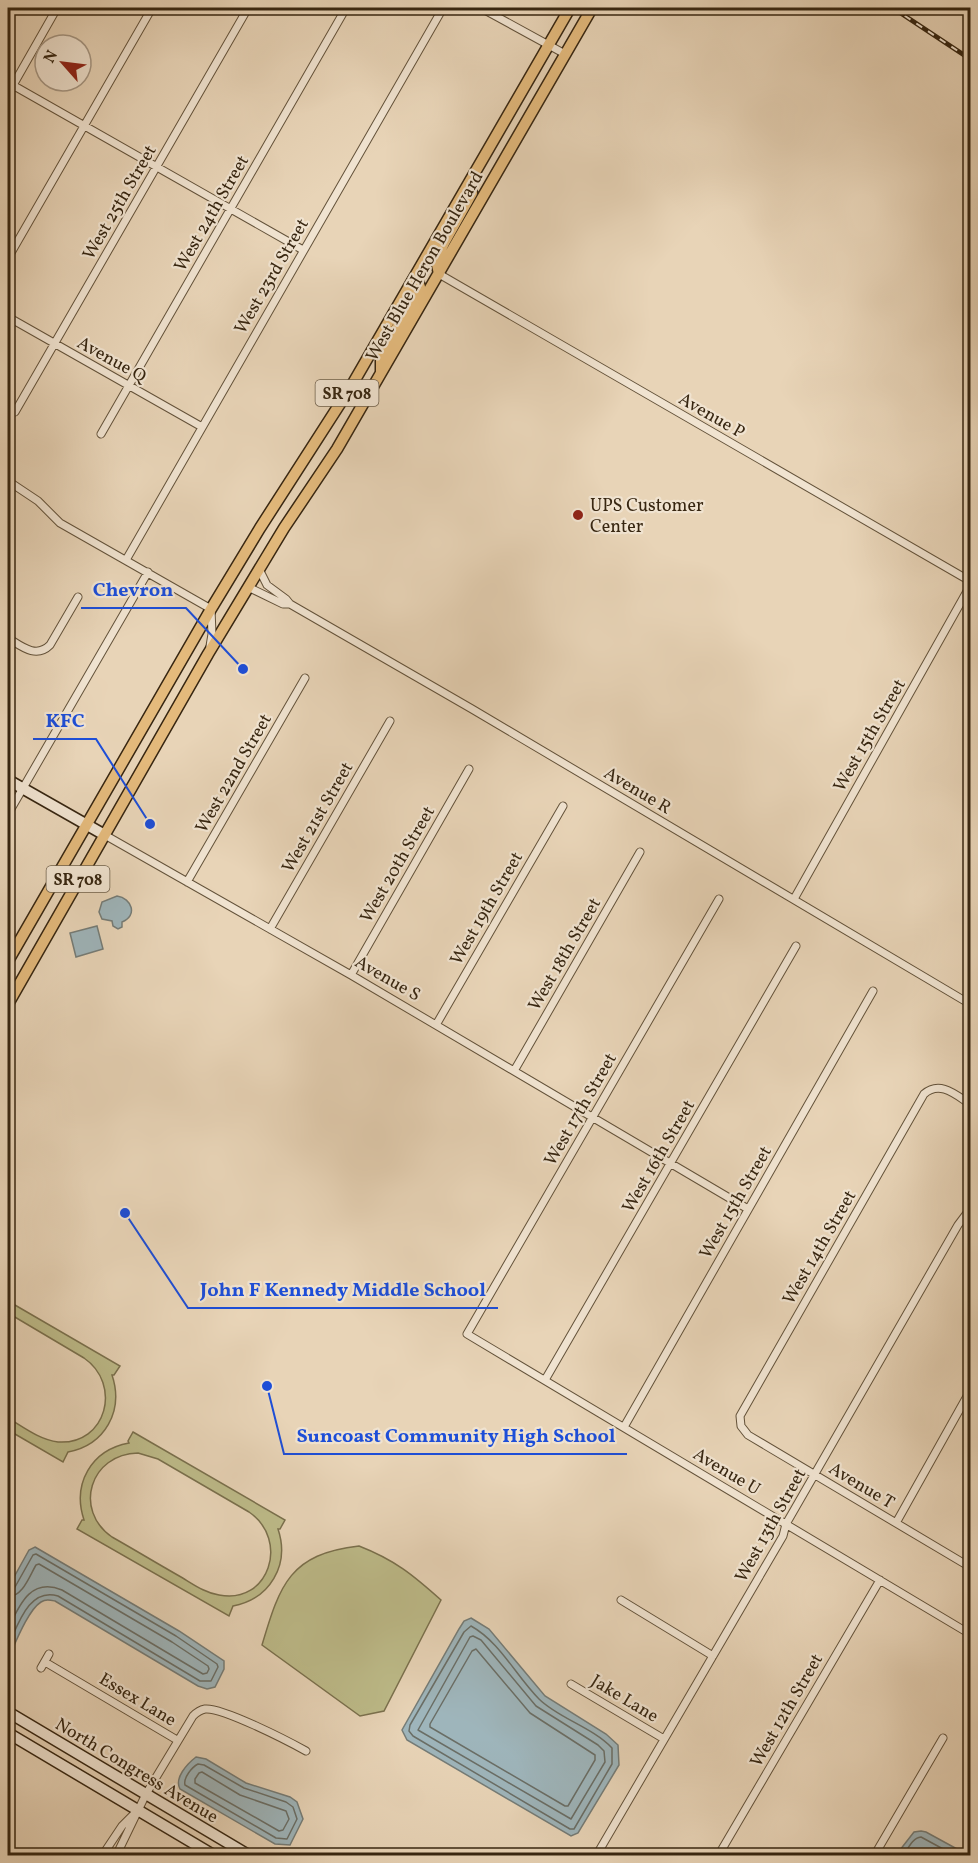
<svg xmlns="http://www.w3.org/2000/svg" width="978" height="1863" font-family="Vollkorn,serif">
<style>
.green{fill:#bdbb89;stroke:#7a704d;stroke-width:1.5;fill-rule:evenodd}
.water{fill:#9eb5bb;stroke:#757c77;stroke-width:1.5}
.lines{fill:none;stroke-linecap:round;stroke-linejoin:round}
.shore{stroke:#6a6e66;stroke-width:1.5}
.street-casing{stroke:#63523a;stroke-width:9}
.secondary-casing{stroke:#372611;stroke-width:13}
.primary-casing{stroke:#372611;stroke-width:13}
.street{stroke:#f0e3d0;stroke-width:7}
.secondary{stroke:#f0e3d0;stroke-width:10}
.primary{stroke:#e4ba7c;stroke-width:10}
.rail-casing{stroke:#372611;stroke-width:4.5}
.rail{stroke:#f0e3d0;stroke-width:2;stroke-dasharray:7;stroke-linecap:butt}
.poi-dot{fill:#8f2418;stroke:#f0e3d0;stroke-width:2}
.labels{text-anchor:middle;stroke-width:4.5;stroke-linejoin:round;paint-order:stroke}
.shield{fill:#f0e3d0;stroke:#6e5f4a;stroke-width:1.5}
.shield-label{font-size:16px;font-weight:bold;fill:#372611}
.street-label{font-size:18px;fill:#372611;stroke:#f0e3d0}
.poi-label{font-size:18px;fill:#372611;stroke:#f0e3d0;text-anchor:start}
.leader{fill:none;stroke:#1d4ed8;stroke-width:2}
.callout-dot{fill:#1d4ed8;stroke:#f0e3d0;stroke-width:2}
.callout-label{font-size:20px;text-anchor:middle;font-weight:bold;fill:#1d4ed8;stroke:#f0e3d0;stroke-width:4.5;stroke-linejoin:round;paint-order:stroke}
</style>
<rect width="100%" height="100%" fill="#e8d4b7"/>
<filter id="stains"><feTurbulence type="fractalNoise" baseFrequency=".00333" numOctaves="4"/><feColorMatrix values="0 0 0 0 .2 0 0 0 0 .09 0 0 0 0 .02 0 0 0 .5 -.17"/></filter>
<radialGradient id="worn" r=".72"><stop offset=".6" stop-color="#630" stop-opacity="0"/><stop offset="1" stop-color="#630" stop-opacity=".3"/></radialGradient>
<path class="green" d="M 8,1301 L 120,1366 L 114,1375 L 112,1375 C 124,1411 105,1445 68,1452 L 63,1462 L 8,1430 L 8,1418 C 23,1427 40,1440 58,1442 C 107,1445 122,1384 84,1358 L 8,1313 Z
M 133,1432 L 285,1520 L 280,1529 L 278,1529 C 290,1565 270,1599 233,1606 L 229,1616 L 77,1529 L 82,1520 L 84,1520 C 72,1484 91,1450 129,1443 L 128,1441 ZM 138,1453 L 158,1459 L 249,1512 C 290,1540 269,1605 219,1595 C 205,1593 193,1584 181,1577 C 158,1564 135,1550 112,1537 C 73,1510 90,1454 138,1453 Z
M 359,1546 C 395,1560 413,1575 441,1600 L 384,1711 L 360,1716 L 262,1645 C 280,1584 290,1554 359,1546 Z"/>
<path class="water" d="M 117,896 C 132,898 138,916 122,922 L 122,927 L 118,929 L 113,926 L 112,921 L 102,919 L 99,912 L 102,902 Z
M 97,926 L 103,949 L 76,957 L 70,933 Z
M 35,1547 L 179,1631 L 224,1661 L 224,1669 L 215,1687 L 207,1689 L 198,1686 L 55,1601 C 50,1600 46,1599 41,1602 C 28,1610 15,1644 8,1659 L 8,1588 L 29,1550 Z
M 471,1618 L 489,1629 L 545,1696 L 606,1734 L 618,1745 L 619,1765 L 578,1833 L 571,1836 L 407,1740 L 402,1730 L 459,1629 L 464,1621 Z
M 196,1757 L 206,1759 L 246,1783 L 290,1797 L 297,1802 L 303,1819 L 290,1845 L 275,1844 L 180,1789 C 174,1778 187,1764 196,1757 Z
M 921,1831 L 926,1832 L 968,1855 L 896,1855 L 914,1832 Z"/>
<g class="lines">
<path class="shore" d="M 8,1589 L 15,1587 L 33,1555 L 36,1554 L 176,1636 L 217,1664 L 218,1667 L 211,1681 L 200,1681 L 58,1596 C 29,1587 18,1625 8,1646
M 8,1597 C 23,1596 29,1577 36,1565 L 39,1564 L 172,1642 L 208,1666 L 209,1669 L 207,1673 L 203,1674 L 62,1590 C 30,1577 19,1606 8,1629
M 471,1626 C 500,1642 516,1676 539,1699 C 558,1718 592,1727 612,1748 L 612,1764 L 574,1829 L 570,1829 L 413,1736 L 409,1731 L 410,1725 L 464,1632 Z
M 473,1636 L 481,1640 L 536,1706 L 598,1745 L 604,1751 L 605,1762 L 571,1819 L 418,1730 L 470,1637 Z
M 476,1649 L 530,1713 L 595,1755 L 595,1760 L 568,1806 L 565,1806 L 430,1727 L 430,1724 L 472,1651 Z
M 198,1764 L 204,1765 L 244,1788 L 286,1802 L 293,1807 L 297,1819 L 287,1839 L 276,1838 L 185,1785 C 183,1778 192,1767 198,1764 Z
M 202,1772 L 240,1795 L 286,1811 L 289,1819 L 283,1830 L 279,1831 L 195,1783 L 195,1779 L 199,1773 Z
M 903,1856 C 908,1849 912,1838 921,1837 L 956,1856"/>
<defs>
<path id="street" d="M 481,8 L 565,54
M 9,83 L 303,250
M 8,94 L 57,8
M 8,258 L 152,8
M 439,274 L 970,581
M 8,317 L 202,427
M 15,412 L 248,8
M 101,434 L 346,8
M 8,481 L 38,501 L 60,523 L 211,609 L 212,634 L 210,646
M 126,560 L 443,8
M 259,569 L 267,585 L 286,599 L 290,604
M 248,587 L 283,604 L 290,604 L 472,709 L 970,1004
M 8,613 L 8,623
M 8,638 C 21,646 36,659 50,645 L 78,597
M 8,814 L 148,572
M 103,834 L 351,975 L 748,1209
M 187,882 L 305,678
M 719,899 L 467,1334 L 970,1634
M 794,899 L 970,586
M 270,929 L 390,721
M 351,975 L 469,769
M 436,1025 L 563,806
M 514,1071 L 640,852
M 970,1104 C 956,1095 940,1080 924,1094 L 740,1416 L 741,1426 L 748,1435 L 970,1567
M 545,1380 L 796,946
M 624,1427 L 873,991
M 896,1523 L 970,1391
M 621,1600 L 713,1656
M 45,1662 L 177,1740
M 41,1668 L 49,1654
M 571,1684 L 664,1739
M 102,1856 L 122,1826 L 134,1814
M 116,1856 L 146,1794 L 193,1716 C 196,1713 200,1710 205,1709 C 222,1707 288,1741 306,1751
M 596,1856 L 783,1536 L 786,1524 L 958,1225 L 970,1209
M 718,1856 L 880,1580
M 874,1856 L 943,1738"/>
<path id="secondary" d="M 8,780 L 103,834
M 8,1712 L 250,1856
M 8,1733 L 215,1856"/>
<path id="primary" d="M 439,274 L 436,260 L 444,243 L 472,193 L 469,184
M 381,373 L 381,356 L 420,287 L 416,275
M 8,961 L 211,609 L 260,528 L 352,385 L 570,8
M 8,1004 L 208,654 L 284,528 L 337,449 L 592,8"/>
</defs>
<use href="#street" class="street-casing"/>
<use href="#secondary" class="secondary-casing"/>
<use href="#primary" class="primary-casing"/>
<use href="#street" class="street"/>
<use href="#secondary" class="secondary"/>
<use href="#primary" class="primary"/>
<defs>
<path id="rail" d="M 893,8 L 970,59"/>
</defs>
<use href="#rail" class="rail-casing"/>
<use href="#rail" class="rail"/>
</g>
<circle class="poi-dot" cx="578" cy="515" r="6"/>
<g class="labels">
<g class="shield">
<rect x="315.5" y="380" width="63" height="26" rx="4.5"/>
<rect x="46.5" y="866" width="63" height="26" rx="4.5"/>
</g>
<g class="shield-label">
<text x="347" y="399">SR 708</text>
<text x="78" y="885">SR 708</text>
</g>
<g class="street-label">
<text transform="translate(119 202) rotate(-60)" y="6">West 25th Street</text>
<text transform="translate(211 213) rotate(-60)" y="6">West 24th Street</text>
<text transform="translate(424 266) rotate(-60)" y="6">West Blue Heron Boulevard</text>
<text transform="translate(271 276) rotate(-60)" y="6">West 23rd Street</text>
<text transform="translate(112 359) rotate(29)" y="6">Avenue Q</text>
<text transform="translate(712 415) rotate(30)" y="6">Avenue P</text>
<text transform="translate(869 735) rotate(-60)" y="6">West 15th Street</text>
<text transform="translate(233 773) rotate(-60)" y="6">West 22nd Street</text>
<text transform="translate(638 790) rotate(31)" y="6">Avenue R</text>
<text transform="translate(317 817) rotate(-60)" y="6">West 21st Street</text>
<text transform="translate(397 864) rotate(-60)" y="6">West 20th Street</text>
<text transform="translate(486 908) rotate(-60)" y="6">West 19th Street</text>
<text transform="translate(564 954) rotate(-60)" y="6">West 18th Street</text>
<text transform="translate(388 978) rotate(30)" y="6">Avenue S</text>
<text transform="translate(580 1109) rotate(-60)" y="6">West 17th Street</text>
<text transform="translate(658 1156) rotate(-60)" y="6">West 16th Street</text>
<text transform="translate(735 1202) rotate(-60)" y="6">West 15th Street</text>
<text transform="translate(819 1247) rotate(-60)" y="6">West 14th Street</text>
<text transform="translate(727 1471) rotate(31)" y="6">Avenue U</text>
<text transform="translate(862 1485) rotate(31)" y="6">Avenue T</text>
<text transform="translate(770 1525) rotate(-61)" y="6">West 13th Street</text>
<text transform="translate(625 1698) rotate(31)" y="6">Jake Lane</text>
<text transform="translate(138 1699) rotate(31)" y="6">Essex Lane</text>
<text transform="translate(786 1710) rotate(-60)" y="6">West 12th Street</text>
<text transform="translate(137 1770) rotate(31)" y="6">North Congress Avenue</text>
</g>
<g class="poi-label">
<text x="590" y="511">UPS Customer<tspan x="590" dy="21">Center</tspan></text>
</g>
</g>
<path class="leader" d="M243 669L186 608H81M150 824L96 739H33M125 1213L188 1308H498M267 1386L284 1454H627"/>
<g class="callout-dot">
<circle cx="243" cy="669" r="6"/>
<circle cx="150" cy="824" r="6"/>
<circle cx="125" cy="1213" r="6"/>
<circle cx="267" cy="1386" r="6"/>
</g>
<g class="callout-label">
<text x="133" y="596">Chevron</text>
<text x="65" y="727">KFC</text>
<text x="343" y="1296">John F Kennedy Middle School</text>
<text x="456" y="1442">Suncoast Community High School</text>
</g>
<rect width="978" height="1863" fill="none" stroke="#e8d4b7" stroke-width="30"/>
<rect x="9" y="9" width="960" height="1845" fill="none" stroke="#372611" stroke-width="3"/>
<rect x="15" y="15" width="948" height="1833" fill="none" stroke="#372611" stroke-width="1.5"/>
<g transform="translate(63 63) rotate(298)"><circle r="28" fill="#f0e3d0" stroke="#a69784" stroke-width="1.5"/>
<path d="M0-4.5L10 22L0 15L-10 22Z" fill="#8f2418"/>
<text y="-9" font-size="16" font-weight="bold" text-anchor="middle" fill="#372611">N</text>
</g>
<rect width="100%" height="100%" filter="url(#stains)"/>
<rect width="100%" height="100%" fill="url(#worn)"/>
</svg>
